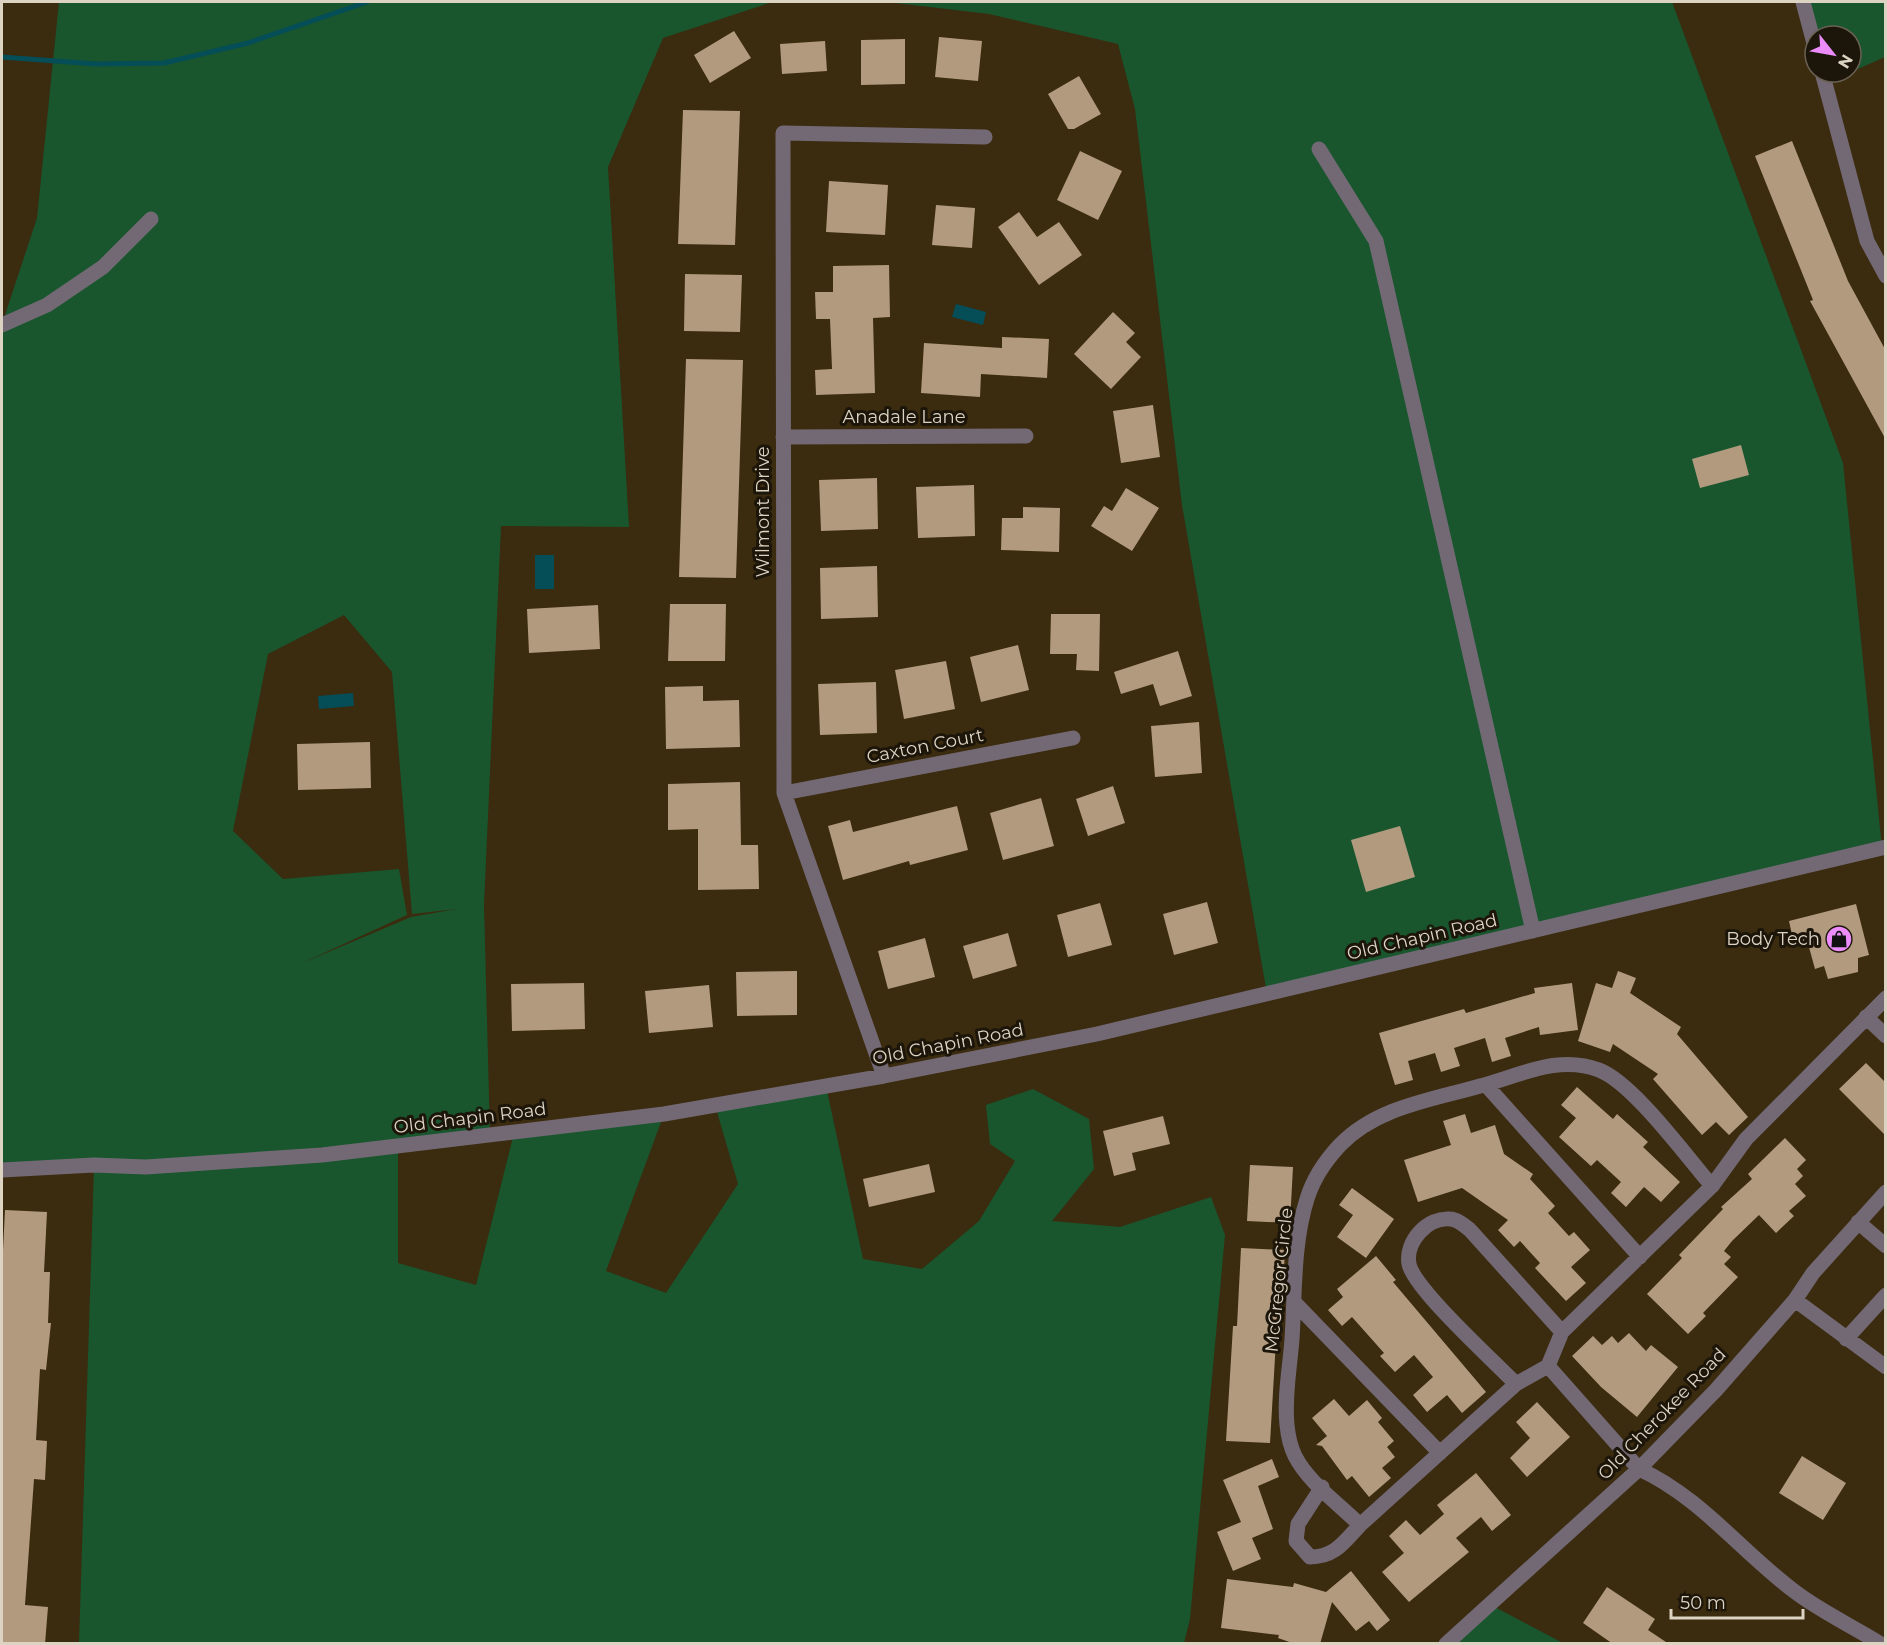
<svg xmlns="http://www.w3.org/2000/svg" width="1887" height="1645" font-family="Montserrat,sans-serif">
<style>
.green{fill:#19562e;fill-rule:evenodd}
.water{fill:#054d57}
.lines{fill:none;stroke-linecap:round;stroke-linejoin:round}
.stream{stroke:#054d57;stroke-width:5}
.building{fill:#b29a7e}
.minor{stroke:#736975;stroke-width:15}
.labels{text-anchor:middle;stroke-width:6;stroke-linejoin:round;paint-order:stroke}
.street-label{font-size:18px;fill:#ddd3c3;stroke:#1c1509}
.poi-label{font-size:18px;fill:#ddd3c3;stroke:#1c1509;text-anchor:end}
</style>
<rect width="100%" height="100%" fill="#3b2b0f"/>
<path class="green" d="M 59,2 L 772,2 L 663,38 L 608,167 L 629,527 L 501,526 L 484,905 L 490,1135 L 398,1146 L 398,1263 L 476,1285 L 514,1133 L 664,1114 L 606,1271 L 666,1293 L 738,1184 L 715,1105 L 826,1086 L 863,1259 L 922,1269 L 979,1221 L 1015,1161 L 990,1144 L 986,1105 L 1033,1089 L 1089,1119 L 1094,1169 L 1052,1221 L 1120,1227 L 1211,1197 L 1225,1235 L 1190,1619 L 1184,1643 L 79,1643 L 94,1166 L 2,1170 L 2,324 L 37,218 ZM 344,615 L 392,672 L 412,914 L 457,909 L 411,917 L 300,964 L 407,915 L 399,869 L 283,879 L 233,831 L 268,654 Z
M 887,2 L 1672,2 L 1843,463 L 1882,848 L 1267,994 L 1182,505 L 1135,109 L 1118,44 L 989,14 Z
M 1803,2 L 1885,2 L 1885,57 L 1851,72 L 1851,36 L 1815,36 Z
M 1489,1604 L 1563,1643 L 1446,1644 Z"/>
<path class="water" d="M 956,304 L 986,312 L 983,325 L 952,317 Z
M 535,555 L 554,555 L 554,589 L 535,589 Z
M 353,693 L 354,706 L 319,709 L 318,696 Z"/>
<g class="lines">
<path class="stream" d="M 2,57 L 96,64 L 164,63 L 248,43 L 367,2"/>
</g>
<path class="building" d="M 734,31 L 751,58 L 710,83 L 694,55 Z
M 939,37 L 982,41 L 978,81 L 935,77 Z
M 905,39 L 905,84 L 861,85 L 861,40 Z
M 825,41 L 827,71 L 782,74 L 780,44 Z
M 1079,76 L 1101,114 L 1074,129 L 1068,129 L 1048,94 Z
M 683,110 L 740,111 L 735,245 L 678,244 Z
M 1792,141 L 1848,281 L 1886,351 L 1886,440 L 1810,301 L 1813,300 L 1755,156 Z
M 1080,151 L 1122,171 L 1098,220 L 1057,200 Z
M 829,181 L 888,185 L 885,235 L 826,232 Z
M 936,205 L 975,208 L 972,248 L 932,245 Z
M 1019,212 L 1037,237 L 1059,222 L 1082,255 L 1039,285 L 998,227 Z
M 889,265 L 890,317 L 873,318 L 875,393 L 816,395 L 815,370 L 832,369 L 830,319 L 816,319 L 815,292 L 833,292 L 833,266 Z
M 685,274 L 742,275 L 740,332 L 684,331 Z
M 1113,312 L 1135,333 L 1126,342 L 1141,357 L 1111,389 L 1074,354 Z
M 1002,337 L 1049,339 L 1047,378 L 981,374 L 980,397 L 921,393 L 924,343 L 1002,348 Z
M 686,359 L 743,360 L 736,578 L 679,577 Z
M 1153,405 L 1160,457 L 1121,463 L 1113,411 Z
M 1741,445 L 1749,475 L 1700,488 L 1692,459 Z
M 877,478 L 878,529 L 821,531 L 819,480 Z
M 974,485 L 975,536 L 918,538 L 916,487 Z
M 1126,488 L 1159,508 L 1132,551 L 1091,526 L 1104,506 L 1112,511 Z
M 1023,507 L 1060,508 L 1059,552 L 1001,550 L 1002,518 L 1023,518 Z
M 877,566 L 878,617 L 821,619 L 820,568 Z
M 670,604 L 726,604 L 725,661 L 668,661 Z
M 598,605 L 600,649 L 529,653 L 527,609 Z
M 1051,614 L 1100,614 L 1099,671 L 1076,670 L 1077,654 L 1050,654 Z
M 1018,645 L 1029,690 L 981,702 L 970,657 Z
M 1178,651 L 1192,696 L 1160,706 L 1153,684 L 1121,694 L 1114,672 Z
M 946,661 L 955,709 L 904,719 L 895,670 Z
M 876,682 L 877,733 L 820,735 L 818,684 Z
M 703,686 L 703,701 L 739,700 L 740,747 L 666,749 L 665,687 Z
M 1199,722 L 1202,773 L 1155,777 L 1151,726 Z
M 370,742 L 371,788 L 298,790 L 297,744 Z
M 740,782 L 741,845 L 758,845 L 759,889 L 698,890 L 698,829 L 668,830 L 668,784 Z
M 1113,786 L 1125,823 L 1088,836 L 1076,799 Z
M 1041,798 L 1054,846 L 1003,860 L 990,813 Z
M 957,806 L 968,850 L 910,865 L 909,861 L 843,880 L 828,826 L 850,820 L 853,832 Z
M 1400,826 L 1415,877 L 1366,892 L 1351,840 Z
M 1207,902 L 1218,943 L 1174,955 L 1163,914 Z
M 1100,903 L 1112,945 L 1068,957 L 1057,915 Z
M 1856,904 L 1869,955 L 1858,958 L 1858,972 L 1828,979 L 1824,966 L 1815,969 L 1807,940 L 1794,944 L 1789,921 Z
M 1008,933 L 1017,966 L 973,979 L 963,946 Z
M 925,938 L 935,977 L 888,989 L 878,951 Z
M 797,971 L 797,1015 L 737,1016 L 736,972 Z
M 1618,971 L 1636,978 L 1630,993 L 1681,1027 L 1677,1034 L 1748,1117 L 1729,1135 L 1716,1122 L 1702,1135 L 1653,1079 L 1658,1074 L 1613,1044 L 1610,1052 L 1578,1041 L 1596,983 L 1612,988 Z
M 584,983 L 585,1029 L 512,1031 L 511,984 Z
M 1572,983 L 1578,1030 L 1540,1035 L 1539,1027 L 1505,1038 L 1511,1056 L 1492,1062 L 1485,1038 L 1454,1048 L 1460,1066 L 1441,1072 L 1435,1053 L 1408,1061 L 1413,1080 L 1395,1085 L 1379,1033 L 1464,1009 L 1466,1013 L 1535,993 L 1534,988 Z
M 709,985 L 713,1027 L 649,1033 L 645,991 Z
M 1866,1063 L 1886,1083 L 1886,1136 L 1839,1089 Z
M 1577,1087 L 1613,1119 L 1617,1114 L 1648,1142 L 1643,1147 L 1680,1182 L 1661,1202 L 1644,1187 L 1626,1207 L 1611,1193 L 1621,1182 L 1597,1160 L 1591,1166 L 1559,1137 L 1576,1118 L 1561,1105 Z
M 1465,1114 L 1471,1133 L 1495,1125 L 1504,1154 L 1533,1174 L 1530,1179 L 1555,1206 L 1548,1213 L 1569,1236 L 1574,1232 L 1590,1250 L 1571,1267 L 1586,1283 L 1566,1301 L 1535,1268 L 1540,1263 L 1520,1241 L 1514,1247 L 1498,1230 L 1508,1220 L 1462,1188 L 1418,1202 L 1404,1160 L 1451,1145 L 1443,1121 Z
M 1163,1116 L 1170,1144 L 1132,1153 L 1136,1170 L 1114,1176 L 1103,1131 Z
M 1785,1138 L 1806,1160 L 1797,1169 L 1803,1176 L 1795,1184 L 1806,1196 L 1789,1211 L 1794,1216 L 1776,1233 L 1759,1215 L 1732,1241 L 1724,1251 L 1731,1257 L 1724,1264 L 1738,1277 L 1703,1313 L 1706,1316 L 1688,1334 L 1647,1294 L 1682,1258 L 1679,1255 L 1723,1209 L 1721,1207 L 1752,1179 L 1748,1174 Z
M 929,1164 L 935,1192 L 869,1207 L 863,1179 Z
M 1250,1165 L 1293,1167 L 1290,1223 L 1247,1221 Z
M 1352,1188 L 1394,1219 L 1366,1258 L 1337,1237 L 1353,1215 L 1339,1205 Z
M 5,1210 L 47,1212 L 44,1272 L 50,1272 L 48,1323 L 51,1323 L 46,1370 L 40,1369 L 36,1440 L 47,1441 L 45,1480 L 34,1479 L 25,1605 L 48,1607 L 45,1644 L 2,1644 L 2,1270 Z
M 1241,1248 L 1285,1250 L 1282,1306 L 1278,1306 L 1270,1443 L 1226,1441 L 1233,1326 L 1237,1326 Z
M 1376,1256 L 1396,1280 L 1393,1282 L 1486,1392 L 1462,1413 L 1447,1395 L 1427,1412 L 1413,1395 L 1433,1377 L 1414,1355 L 1395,1372 L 1380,1356 L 1384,1353 L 1352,1317 L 1342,1326 L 1328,1310 L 1343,1297 L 1337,1289 Z
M 1629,1333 L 1646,1351 L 1651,1345 L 1678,1367 L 1637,1417 L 1601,1387 L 1572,1356 L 1593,1336 L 1602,1345 L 1612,1336 L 1618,1343 Z
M 1334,1399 L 1349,1416 L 1367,1400 L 1382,1418 L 1378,1422 L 1394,1441 L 1387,1447 L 1395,1457 L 1382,1468 L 1391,1478 L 1369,1497 L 1352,1476 L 1347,1480 L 1322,1446 L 1316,1445 L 1327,1436 L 1312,1418 Z
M 1537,1402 L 1570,1437 L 1527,1477 L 1510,1458 L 1530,1438 L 1516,1422 Z
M 1802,1456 L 1846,1483 L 1823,1520 L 1779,1493 Z
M 1272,1459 L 1279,1477 L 1258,1486 L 1273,1529 L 1252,1538 L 1261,1559 L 1233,1571 L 1217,1532 L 1241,1522 L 1223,1480 Z
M 1476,1473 L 1511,1515 L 1492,1531 L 1481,1517 L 1456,1538 L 1469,1552 L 1409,1602 L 1382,1572 L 1404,1553 L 1389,1536 L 1406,1520 L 1420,1535 L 1444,1514 L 1437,1505 Z
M 1351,1571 L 1390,1620 L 1377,1631 L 1369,1621 L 1356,1631 L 1332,1602 L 1320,1644 L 1295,1644 L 1278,1638 L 1279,1635 L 1221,1628 L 1227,1579 L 1293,1587 L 1294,1583 L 1326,1592 Z
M 1607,1587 L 1655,1619 L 1648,1630 L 1669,1644 L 1613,1644 L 1583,1623 Z"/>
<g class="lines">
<path class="minor" d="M 1803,2 L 1815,47
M 1822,72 L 1867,241 L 1886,276
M 1319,149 L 1376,241 L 1533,931
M 2,325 L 47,305 L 103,267 L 151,219
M 783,437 L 1026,436
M 784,793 L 1073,738
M 1866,1017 L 1886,1036
M 884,1076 L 784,793 L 783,133 L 985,137
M 1486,1085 L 1640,1257
M 2,1170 L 94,1165 L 146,1167 L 322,1155 L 664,1114 L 884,1076 L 1097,1034 L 1886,847
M 1858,1222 L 1886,1246
M 1795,1300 L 1886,1367
M 1294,1302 L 1440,1453
M 1562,1332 L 1712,1186 L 1746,1139 L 1886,998
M 1846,1339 L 1886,1295
M 1548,1366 L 1516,1384 C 1495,1362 1414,1289 1409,1264 C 1405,1241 1428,1217 1450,1219 C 1457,1219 1465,1226 1470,1230 L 1562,1332 L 1548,1366 L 1639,1469 C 1699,1496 1742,1552 1794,1591 C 1820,1611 1852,1626 1881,1644
M 1516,1384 L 1360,1525 C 1339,1504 1308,1482 1295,1456 C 1290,1446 1288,1435 1287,1425 C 1284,1397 1290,1367 1292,1339 C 1295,1293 1293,1243 1307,1199 C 1313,1179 1325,1161 1340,1145 C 1377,1107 1431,1100 1480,1086 C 1519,1076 1558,1054 1599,1070 C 1633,1083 1686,1156 1712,1186
M 1322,1487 L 1298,1524 L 1296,1541 L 1310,1557 C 1335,1557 1344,1542 1360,1525
M 1446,1644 L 1639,1469 L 1716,1390 L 1795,1300 L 1813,1273 L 1886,1192"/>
</g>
<defs>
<symbol id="shop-disc" viewBox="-11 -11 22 22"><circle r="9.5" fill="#ec8cfb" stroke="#1c1509"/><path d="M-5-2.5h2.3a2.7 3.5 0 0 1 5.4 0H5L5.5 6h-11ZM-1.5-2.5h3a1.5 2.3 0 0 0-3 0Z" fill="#111"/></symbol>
</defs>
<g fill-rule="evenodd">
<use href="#shop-disc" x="1824" y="924" width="30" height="30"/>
</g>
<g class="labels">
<g class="street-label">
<text x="904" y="423">Anadale Lane</text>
<text transform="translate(763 512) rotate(-90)" y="6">Wilmont Drive</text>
<text transform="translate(925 746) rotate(-11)" y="6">Caxton Court</text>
<text transform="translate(1422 937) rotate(-13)" y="6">Old Chapin Road</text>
<text transform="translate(948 1044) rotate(-11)" y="6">Old Chapin Road</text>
<text transform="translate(470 1118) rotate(-7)" y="6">Old Chapin Road</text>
<text transform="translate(1279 1280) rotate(-84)" y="6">McGregor Circle</text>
<text transform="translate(1662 1414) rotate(-46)" y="6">Old Cherokee Road</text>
</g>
<g class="poi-label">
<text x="1820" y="945">Body Tech</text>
</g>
</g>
<rect width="1887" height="1645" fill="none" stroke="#ddd3c3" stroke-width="6"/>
<g transform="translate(1833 54) rotate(121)"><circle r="28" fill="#1c1509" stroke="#696153" stroke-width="1.5"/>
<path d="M0-4.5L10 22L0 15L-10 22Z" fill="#ec8cfb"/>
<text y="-9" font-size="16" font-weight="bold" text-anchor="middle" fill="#ddd3c3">N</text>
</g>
<path d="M1671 1609v9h132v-9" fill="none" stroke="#ddd3c3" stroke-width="3"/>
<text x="1680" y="1609" font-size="18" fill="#ddd3c3" stroke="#1c1509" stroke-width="4.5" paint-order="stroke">50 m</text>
</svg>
